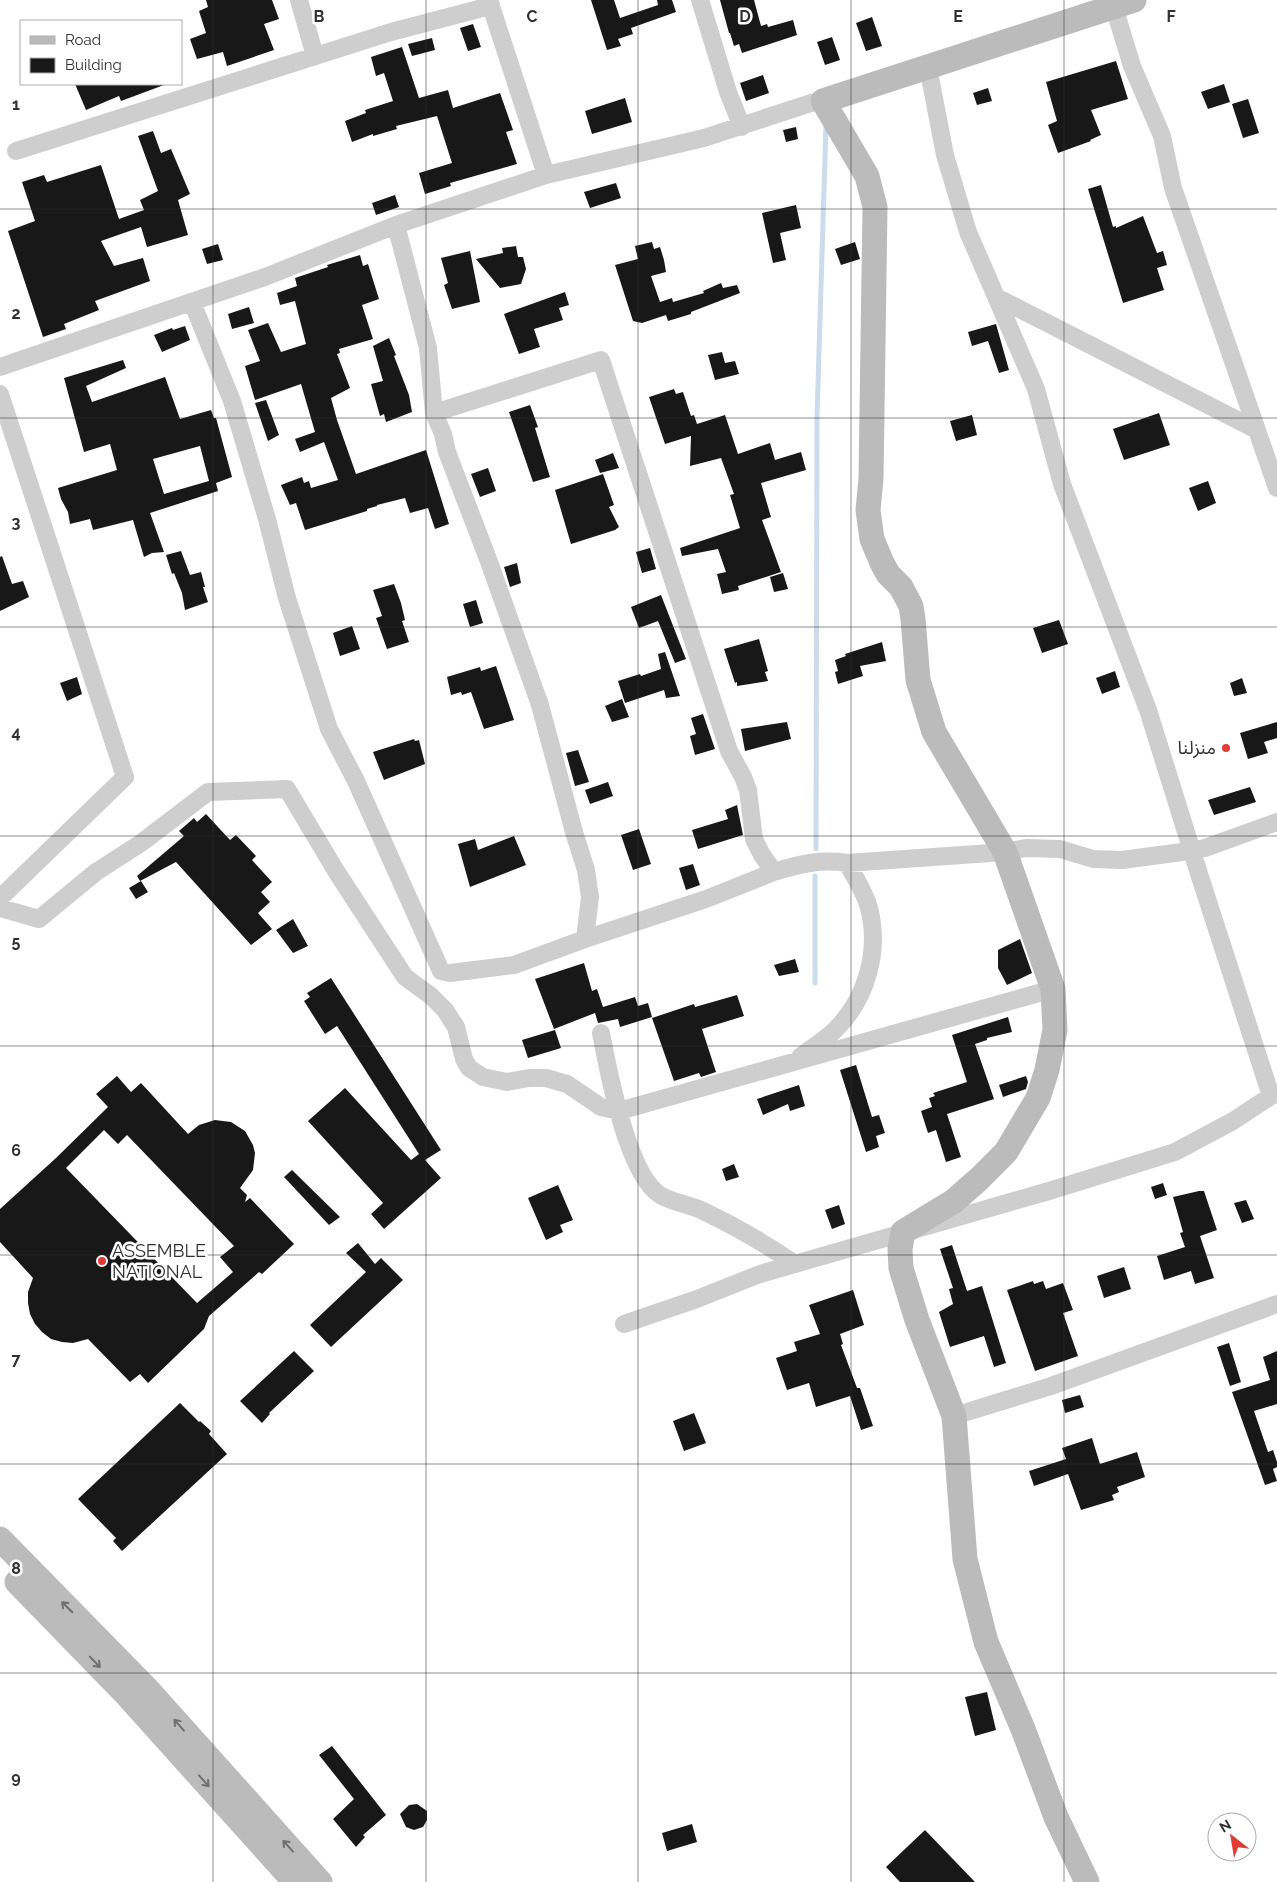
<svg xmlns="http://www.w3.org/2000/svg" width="1277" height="1882" font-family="Raleway,'Noto Sans Arabic',sans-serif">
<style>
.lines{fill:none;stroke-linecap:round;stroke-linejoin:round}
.stream{stroke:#ccdcec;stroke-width:5}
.building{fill:#181818;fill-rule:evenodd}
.street{stroke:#cecece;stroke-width:18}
.secondary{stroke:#bbb;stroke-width:25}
.oneway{stroke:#6f6f6f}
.grid{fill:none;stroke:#313131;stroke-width:1;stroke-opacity:0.55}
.poi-dot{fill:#e33c37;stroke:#fff;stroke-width:2}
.labels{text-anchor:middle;stroke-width:5;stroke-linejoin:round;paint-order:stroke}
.poi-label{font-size:18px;fill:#313131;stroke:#fff;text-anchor:end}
.grid-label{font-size:16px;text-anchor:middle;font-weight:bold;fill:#313131;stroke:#fff;stroke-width:5;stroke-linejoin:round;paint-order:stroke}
</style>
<rect width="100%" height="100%" fill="#fff"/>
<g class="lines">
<path class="stream" d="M 816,849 L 817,417 L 826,125
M 815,983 L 815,876"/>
</g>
<path class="building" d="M 206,0 L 272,0 L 279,19 L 264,24 L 274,50 L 227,66 L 223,52 L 197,59 L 190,39 L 206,33 L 199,11 L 208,7 Z
M 591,0 L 614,0 L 620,18 L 658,5 L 657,0 L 672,0 L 676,12 L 631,28 L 633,34 L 618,39 L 621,46 L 607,50 Z
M 720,0 L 754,0 L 761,26 L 767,24 L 768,27 L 793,20 L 797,35 L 742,53 L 739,44 L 734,46 L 730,33 L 729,33 Z
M 872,17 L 882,46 L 866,51 L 856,23 Z
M 473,24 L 481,47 L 468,51 L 460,28 Z
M 832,37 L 840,60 L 825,65 L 817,42 Z
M 432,38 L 435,50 L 412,56 L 408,44 Z
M 402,47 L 419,98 L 448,90 L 453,108 L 500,93 L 513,130 L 506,132 L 517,164 L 450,183 L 451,186 L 425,194 L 419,173 L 452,163 L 437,116 L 396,126 L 397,129 L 373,136 L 373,134 L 352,142 L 345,121 L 366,113 L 365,110 L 393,101 L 384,73 L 376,76 L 371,57 Z
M 1116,61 L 1128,99 L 1091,110 L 1101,135 L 1090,140 L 1091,141 L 1058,153 L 1048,125 L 1057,121 L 1046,82 Z
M 763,75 L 769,93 L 746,101 L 740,83 Z
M 75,84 L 164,84 L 164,85 L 121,101 L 119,96 L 86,110 Z
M 1224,84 L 1230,102 L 1208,109 L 1201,92 Z
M 988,88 L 992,101 L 977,105 L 973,93 Z
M 625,98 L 632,122 L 592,134 L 585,111 Z
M 1248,99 L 1259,133 L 1243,138 L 1232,104 Z
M 796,127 L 798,139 L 786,142 L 783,130 Z
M 153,131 L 161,153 L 171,149 L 190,194 L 178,200 L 188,235 L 147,247 L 141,227 L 101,241 L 114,266 L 143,258 L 150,281 L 95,301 L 99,310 L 64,324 L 66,329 L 43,337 L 8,231 L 35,221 L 22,182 L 44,175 L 47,182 L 101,165 L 119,219 L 144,210 L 140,200 L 158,191 L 138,136 Z
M 616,183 L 621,198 L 590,208 L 584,192 Z
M 1101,185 L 1113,227 L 1116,226 L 1116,228 L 1143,216 L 1157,253 L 1163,251 L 1167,265 L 1157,268 L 1164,290 L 1123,303 L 1088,189 Z
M 395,195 L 399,207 L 376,215 L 372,203 Z
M 796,205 L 801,228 L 780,233 L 786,260 L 773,263 L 762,213 Z
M 652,242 L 654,249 L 660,247 L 664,260 L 666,272 L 651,276 L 660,302 L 672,298 L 673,302 L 704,293 L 703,291 L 721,283 L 723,288 L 737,285 L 740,293 L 691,312 L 691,314 L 668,321 L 666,315 L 642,323 L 633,321 L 615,265 L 638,259 L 635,246 Z
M 855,242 L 860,259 L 841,265 L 835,249 Z
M 218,244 L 223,260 L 207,264 L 202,249 Z
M 516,246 L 518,257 L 523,257 L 526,269 L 521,284 L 500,288 L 476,259 L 503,253 L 502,248 Z
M 470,251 L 480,302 L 452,309 L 444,285 L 448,283 L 441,258 Z
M 360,255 L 363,266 L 368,264 L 379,299 L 362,305 L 373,339 L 339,349 L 340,353 L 337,354 L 350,388 L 331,398 L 337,420 L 356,474 L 426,450 L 449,524 L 435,529 L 428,508 L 410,513 L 405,498 L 377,505 L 377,506 L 367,509 L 367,511 L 305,530 L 296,503 L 290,505 L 281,485 L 302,477 L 304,483 L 309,481 L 311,488 L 338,480 L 324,442 L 300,452 L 295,439 L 315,432 L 301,384 L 255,400 L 245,366 L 260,361 L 248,330 L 268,323 L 281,352 L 306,344 L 295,301 L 280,305 L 277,293 L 297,286 L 295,278 L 328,267 L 327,265 Z
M 565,292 L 569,305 L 559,308 L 563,320 L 534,329 L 540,347 L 519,354 L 504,314 Z
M 249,307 L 254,323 L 232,329 L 228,314 Z
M 996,324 L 1009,370 L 999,373 L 988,341 L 972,346 L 968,332 Z
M 185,326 L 190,340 L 162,352 L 154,335 L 172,328 L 173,330 Z
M 389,338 L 396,355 L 394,356 L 409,395 L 412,412 L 386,422 L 384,414 L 380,416 L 371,384 L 383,381 L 373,346 Z
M 722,352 L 725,363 L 735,361 L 739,374 L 715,380 L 708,355 Z
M 123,360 L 126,368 L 86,386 L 92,402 L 165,377 L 180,419 L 211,410 L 214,418 L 216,418 L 232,477 L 216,483 L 218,491 L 150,513 L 164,552 L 152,553 L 144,557 L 133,520 L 93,530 L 90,519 L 70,524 L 68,512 L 61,499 L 58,488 L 117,470 L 110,444 L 84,452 L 64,378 ZM 200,446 L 209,481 L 164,494 L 153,459 Z
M 674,389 L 676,394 L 683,392 L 691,416 L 694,415 L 697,424 L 725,415 L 738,454 L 770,443 L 775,460 L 801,452 L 806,470 L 761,483 L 771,517 L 762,520 L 781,572 L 738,586 L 739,590 L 722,594 L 717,574 L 726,572 L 718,549 L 682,556 L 680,548 L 740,528 L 730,495 L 734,494 L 721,458 L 690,466 L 691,436 L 665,444 L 649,397 Z
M 266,400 L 279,435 L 268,441 L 255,403 Z
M 530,405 L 538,427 L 535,428 L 550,477 L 533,482 L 509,412 Z
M 1159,413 L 1170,445 L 1124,460 L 1113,429 Z
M 972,415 L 977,435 L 956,441 L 950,421 Z
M 613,453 L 619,468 L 600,473 L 595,460 Z
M 488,468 L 496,491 L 480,497 L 471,474 Z
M 603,474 L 614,505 L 609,507 L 619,527 L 615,530 L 571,544 L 555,490 Z
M 1208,481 L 1216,503 L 1198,511 L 1189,488 Z
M 650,548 L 656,569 L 642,573 L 636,552 Z
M 181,551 L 190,575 L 201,572 L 205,587 L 203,587 L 208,602 L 185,610 L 182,593 L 174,573 L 172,574 L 166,555 Z
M 2,556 L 12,584 L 23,581 L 29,597 L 0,611 L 0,557 Z
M 517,563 L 521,583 L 510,587 L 504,567 Z
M 783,573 L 788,589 L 774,592 L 770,577 Z
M 394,584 L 401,603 L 405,620 L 402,621 L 409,642 L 387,649 L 376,618 L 382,616 L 373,590 Z
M 661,595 L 686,659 L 675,663 L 658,621 L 639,628 L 631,607 Z
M 476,600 L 483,623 L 470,627 L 463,604 Z
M 1059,620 L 1068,644 L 1042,653 L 1033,628 Z
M 352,626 L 360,649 L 340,656 L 333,633 Z
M 759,639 L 768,671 L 765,672 L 768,681 L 737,686 L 737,682 L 735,683 L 724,649 Z
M 882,642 L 886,661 L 860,666 L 863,676 L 838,684 L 835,672 L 838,671 L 835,660 L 846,656 L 845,654 Z
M 665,652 L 680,696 L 666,698 L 664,690 L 625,703 L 618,681 L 640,674 L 641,676 L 661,669 L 658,654 Z
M 496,666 L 514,720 L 484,729 L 471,692 L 462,695 L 461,692 L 451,695 L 447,677 L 480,667 L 481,671 Z
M 1115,671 L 1120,687 L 1102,694 L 1096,678 Z
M 77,677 L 82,694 L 67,701 L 60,683 Z
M 1242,678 L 1247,693 L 1234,696 L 1230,683 Z
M 622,699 L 629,717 L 612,722 L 605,706 Z
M 703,714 L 715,749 L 695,755 L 690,736 L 696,734 L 691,718 Z
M 787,722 L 791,739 L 745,751 L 741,729 Z
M 1277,722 L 1277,738 L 1264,742 L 1268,753 L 1248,759 L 1240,733 Z
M 414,739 L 415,741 L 419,740 L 425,764 L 384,780 L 373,752 Z
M 578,750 L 589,782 L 575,786 L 566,753 Z
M 608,782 L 613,796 L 590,804 L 585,790 Z
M 1250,787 L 1256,802 L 1214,815 L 1208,800 Z
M 737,805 L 743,835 L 698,849 L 692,830 L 728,819 L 725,810 Z
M 206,814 L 230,840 L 236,835 L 256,856 L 252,860 L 272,882 L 261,892 L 270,902 L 258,913 L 272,929 L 251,945 L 176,862 L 140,881 L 137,876 L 184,836 L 179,831 L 194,818 L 197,822 Z
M 639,829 L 651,864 L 633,870 L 621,835 Z
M 514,836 L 526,865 L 470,887 L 458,844 L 475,839 L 478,850 Z
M 693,864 L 700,885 L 686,890 L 679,868 Z
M 141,881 L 148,892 L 136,899 L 129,888 Z
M 293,919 L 308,946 L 293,953 L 276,930 Z
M 1020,939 L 1032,973 L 1007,985 L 998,968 L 998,950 Z
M 795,959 L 799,972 L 779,976 L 774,965 Z
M 584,963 L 592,991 L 597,989 L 603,1007 L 635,997 L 638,1006 L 648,1003 L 652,1017 L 620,1027 L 618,1019 L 598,1023 L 595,1013 L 554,1029 L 535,979 Z
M 331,978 L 441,1150 L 425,1160 L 441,1178 L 384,1229 L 371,1214 L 383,1203 L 308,1121 L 345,1088 L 411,1160 L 419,1154 L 337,1026 L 325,1034 L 304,1001 L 310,997 L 307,993 Z
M 737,995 L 744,1016 L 702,1029 L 716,1072 L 701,1077 L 699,1073 L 674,1081 L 652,1018 L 694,1004 L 695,1007 Z
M 1008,1017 L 1012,1032 L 987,1038 L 987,1040 L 975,1044 L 994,1099 L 947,1114 L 961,1157 L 946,1162 L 936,1130 L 928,1133 L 921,1111 L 932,1107 L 929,1098 L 935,1096 L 933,1093 L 967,1082 L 952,1035 Z
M 555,1030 L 561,1048 L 528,1058 L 522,1040 Z
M 856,1065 L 872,1117 L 879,1115 L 885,1133 L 876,1136 L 879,1147 L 866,1152 L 840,1070 Z
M 117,1076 L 131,1092 L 141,1083 L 188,1134 L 199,1125 L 215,1120 L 231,1122 L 245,1131 L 253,1145 L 255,1153 L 253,1170 L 240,1188 L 247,1195 L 245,1202 L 250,1198 L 294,1244 L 262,1274 L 259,1272 L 209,1316 L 204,1329 L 148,1383 L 140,1374 L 130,1382 L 88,1339 L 73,1343 L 62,1342 L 51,1339 L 42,1332 L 35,1324 L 30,1314 L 28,1303 L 28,1292 L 33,1278 L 0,1242 L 0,1209 L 56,1158 L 108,1107 L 96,1094 ZM 104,1130 L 118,1144 L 127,1135 L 234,1246 L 220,1257 L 233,1272 L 197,1303 L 66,1168 Z
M 1026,1076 L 1028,1082 L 1026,1089 L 1003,1097 L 999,1085 Z
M 799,1085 L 805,1106 L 790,1111 L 788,1104 L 763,1115 L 757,1099 Z
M 734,1164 L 739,1177 L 726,1181 L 722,1169 Z
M 292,1170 L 340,1217 L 329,1225 L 284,1177 Z
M 1163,1183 L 1167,1195 L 1155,1199 L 1151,1187 Z
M 558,1185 L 573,1220 L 560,1225 L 563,1232 L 546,1240 L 528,1198 Z
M 1199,1191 L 1204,1191 L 1217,1230 L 1200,1236 L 1214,1278 L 1195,1284 L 1191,1271 L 1164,1280 L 1157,1256 L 1185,1247 L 1180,1233 L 1183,1232 L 1173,1197 Z
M 1246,1200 L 1254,1219 L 1242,1223 L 1234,1203 Z
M 839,1205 L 845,1224 L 832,1229 L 825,1210 Z
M 358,1243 L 375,1264 L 381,1258 L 403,1280 L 331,1347 L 310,1325 L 366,1272 L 346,1253 Z
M 952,1245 L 967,1291 L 982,1286 L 1006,1363 L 994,1367 L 984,1336 L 950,1347 L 939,1312 L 953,1304 L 949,1289 L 953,1288 L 940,1249 Z
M 1124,1267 L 1131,1289 L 1104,1298 L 1097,1276 Z
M 1033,1281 L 1034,1284 L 1043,1281 L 1046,1289 L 1063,1283 L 1073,1310 L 1063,1313 L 1078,1356 L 1035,1371 L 1007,1290 Z
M 853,1290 L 864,1325 L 840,1334 L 843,1344 L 841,1345 L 857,1388 L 860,1388 L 873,1426 L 861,1430 L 850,1396 L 816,1407 L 809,1383 L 787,1390 L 776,1358 L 797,1351 L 794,1342 L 820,1334 L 809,1305 Z
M 1229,1343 L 1241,1382 L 1230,1386 L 1217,1347 Z
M 294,1351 L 314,1371 L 269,1413 L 270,1414 L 262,1423 L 240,1401 Z
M 1277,1351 L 1277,1404 L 1254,1411 L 1268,1452 L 1273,1450 L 1277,1462 L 1277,1467 L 1273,1469 L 1277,1481 L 1265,1485 L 1232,1392 L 1270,1380 L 1263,1357 Z
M 1080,1395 L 1084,1407 L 1065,1413 L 1062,1400 Z
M 180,1403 L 199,1422 L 200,1421 L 211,1431 L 209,1434 L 227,1454 L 122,1551 L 113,1541 L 116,1538 L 78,1499 Z
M 694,1413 L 706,1443 L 684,1451 L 673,1421 Z
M 1092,1438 L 1100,1464 L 1137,1452 L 1145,1477 L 1117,1487 L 1119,1492 L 1112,1495 L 1114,1500 L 1081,1510 L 1068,1474 L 1034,1486 L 1029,1471 L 1066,1459 L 1062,1448 Z
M 987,1692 L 996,1730 L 975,1736 L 965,1697 Z
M 332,1746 L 386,1815 L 363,1835 L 365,1837 L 356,1847 L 333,1819 L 354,1799 L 319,1755 Z
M 417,1804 L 427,1811 L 427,1820 L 423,1827 L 414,1830 L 406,1827 L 400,1814 L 409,1805 Z
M 692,1824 L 697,1842 L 667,1851 L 662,1833 Z
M 925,1830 L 975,1882 L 900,1882 L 886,1867 Z"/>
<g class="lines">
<path class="street" d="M 299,0 L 315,56
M 700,0 L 728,92 L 742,127
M 1114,7 L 1132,66 L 1162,136 L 1173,188 L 1277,488
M 16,151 L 391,32 L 490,6
M 546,175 L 704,138 L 811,103 L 823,101
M 396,225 L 428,348 L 434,413 L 443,434 L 447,452 L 488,559 L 540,705 L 574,832 L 586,870 L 590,897 L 585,939
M 996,297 L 1255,429
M 192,302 L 232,401 L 267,519 L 287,598 L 329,729 L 356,781 L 441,971 L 450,973 L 514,965 L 585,939 L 706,899 L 774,872 L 762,855 L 754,839 L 748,790 L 743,777 L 729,751 L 601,360 L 434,413
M 0,367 L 265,277 L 396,225 L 546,175 L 489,0
M 0,394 L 125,777 L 0,898
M 774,872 C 799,864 821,859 847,863 L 1005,852 L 1026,848 L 1060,849 L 1093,859 L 1122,860 L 1182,852 L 1205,848 L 1277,822
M 0,908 L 39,919 L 96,872 L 141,843 L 208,792 L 287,789 L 336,871 L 405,977 L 431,996 L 445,1010 L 456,1027 L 464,1059 L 469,1068 L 483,1077 L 507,1082 L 529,1078 L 546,1078 L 567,1084 L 601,1107 L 619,1111 L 1053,989
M 601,1033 C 608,1070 627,1174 660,1195 C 673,1203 689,1204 703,1211 C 735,1226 766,1244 795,1264
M 800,1057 C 812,1048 826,1039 836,1029 C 867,998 880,950 869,908 C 865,892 855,878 847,863
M 624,1324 L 697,1299 L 760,1274 L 1049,1191 L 1175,1152 L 1233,1121 L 1271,1096 L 1201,880 L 1148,710 L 1062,484 L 1036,389 L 968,232 L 945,155 L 928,67
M 954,1416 L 1051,1386 L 1277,1304"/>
<path class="secondary" d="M 0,1539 L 148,1690 L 320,1882
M 17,1582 L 124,1692 L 295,1882
M 1087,1882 L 1056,1817 L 1023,1729 L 986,1642 L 965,1559 L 954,1416 L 917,1320 L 901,1268 L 900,1249 L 903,1232 L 954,1201 L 979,1179 L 1006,1152 L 1038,1098 L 1047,1070 L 1055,1030 L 1053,989 L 1005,852 L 934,732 L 918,680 L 913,619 L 911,606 L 901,587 L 888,574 L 882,563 L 872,539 L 868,510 L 871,479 L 875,207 L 867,176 L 823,101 L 1134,0"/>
</g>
<defs><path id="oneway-shaft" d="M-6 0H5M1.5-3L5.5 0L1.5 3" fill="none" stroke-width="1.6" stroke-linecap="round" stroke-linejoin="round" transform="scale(1.25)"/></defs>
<g class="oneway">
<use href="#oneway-shaft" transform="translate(67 1607) rotate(-135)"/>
<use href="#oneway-shaft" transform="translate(95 1662) rotate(46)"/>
<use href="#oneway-shaft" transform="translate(179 1725) rotate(-131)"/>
<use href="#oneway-shaft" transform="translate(204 1781) rotate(48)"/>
<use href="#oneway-shaft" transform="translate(288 1846) rotate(-132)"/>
</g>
<path class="grid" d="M 213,0 L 213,1882M 426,0 L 426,1882M 638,0 L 638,1882M 851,0 L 851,1882M 1064,0 L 1064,1882M 0,209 L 1277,209M 0,418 L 1277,418M 0,627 L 1277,627M 0,836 L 1277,836M 0,1046 L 1277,1046M 0,1255 L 1277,1255M 0,1464 L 1277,1464M 0,1673 L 1277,1673"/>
<g class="poi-dot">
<circle cx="1226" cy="748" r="5"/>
<circle cx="102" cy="1261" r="5"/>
</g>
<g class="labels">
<g class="poi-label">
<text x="1216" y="754">منزلنا</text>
<text x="112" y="1257" text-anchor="start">ASSEMBLE<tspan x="112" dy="21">NATIONAL</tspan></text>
</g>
</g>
<g class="grid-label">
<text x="319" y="22">B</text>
<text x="532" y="22">C</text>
<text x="745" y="22">D</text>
<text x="958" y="22">E</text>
<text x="1171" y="22">F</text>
<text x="16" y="110">1</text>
<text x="16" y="319">2</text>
<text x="16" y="528">3</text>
<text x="16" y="738">4</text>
<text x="16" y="947">5</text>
<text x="16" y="1156">6</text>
<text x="16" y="1365">7</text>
<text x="16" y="1574">8</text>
<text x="16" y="1783">9</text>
</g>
<rect x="20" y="20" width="162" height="65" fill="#ffffff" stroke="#adadad"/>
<rect x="30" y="36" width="25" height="8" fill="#bbbbbb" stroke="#adadad"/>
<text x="65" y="45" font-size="15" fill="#313131">Road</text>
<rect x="30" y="58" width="25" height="15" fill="#181818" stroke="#adadad"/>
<text x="65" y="70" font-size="15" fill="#313131">Building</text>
<g transform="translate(1232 1837) rotate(329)"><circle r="24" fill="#ffffff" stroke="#adadad"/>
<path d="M0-4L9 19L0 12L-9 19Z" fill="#e33c37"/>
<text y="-8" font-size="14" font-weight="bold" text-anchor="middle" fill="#313131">N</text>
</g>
</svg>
